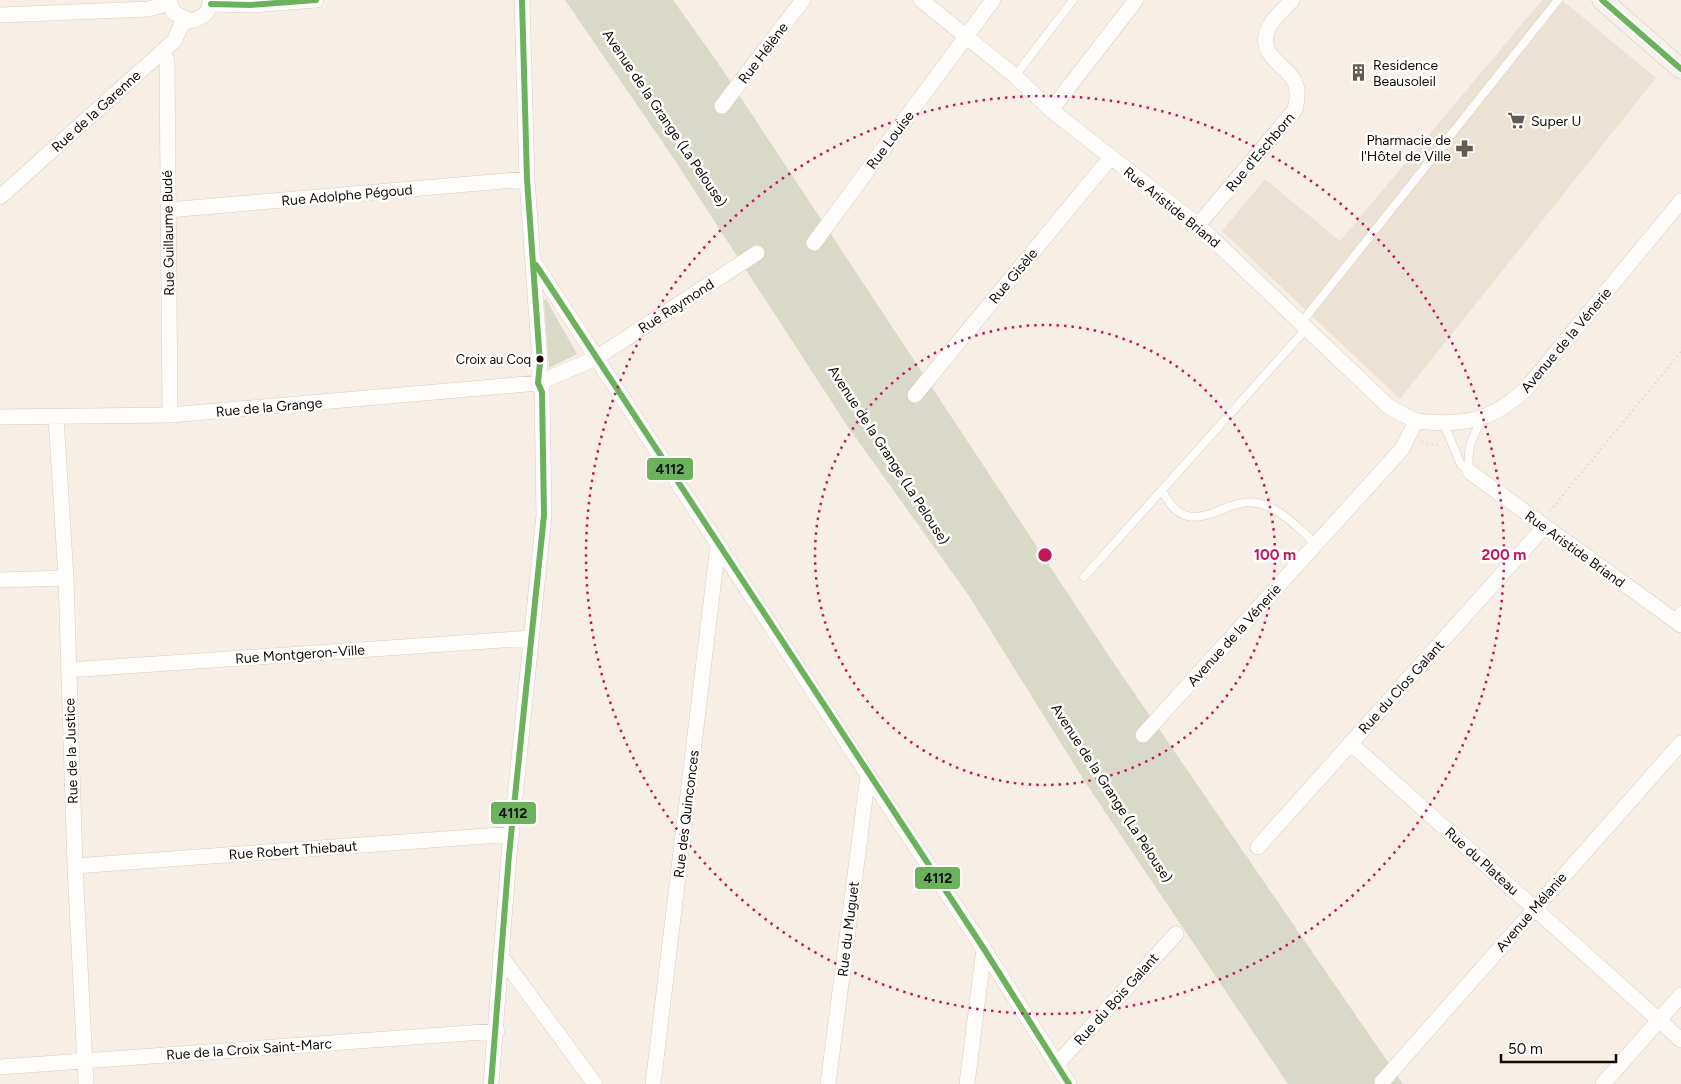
<svg xmlns="http://www.w3.org/2000/svg" width="1681" height="1084" font-family="Figtree,sans-serif">
<style>
.commercial{fill:#ece2d3}
.green{fill:#d8d9c7}
.lines{fill:none;stroke-linecap:round;stroke-linejoin:round}
.service-casing{stroke:#d5cdc4;stroke-width:9}
.minor-casing{stroke:#d5cdc4;stroke-width:16}
.secondary-casing{stroke:#d5cdc4;stroke-width:21}
.path{stroke:#d7d4d1;stroke-width:2.5;stroke-dasharray:1 4;stroke-linecap:butt}
.service{stroke:#fefdfb;stroke-width:8}
.minor{stroke:#fefdfb;stroke-width:15}
.secondary{stroke:#f5f1ed;stroke-width:20}
.bus-1-casing{stroke:#fff;stroke-width:10}
.bus-1{stroke:#6cb25d;stroke-width:6}
.ring{fill:none;stroke:#c2185b;stroke-width:2.5;stroke-dasharray:2.5 5}
.bus-dot{fill:#120b03;stroke:#fff;stroke-width:2}
.labels{text-anchor:middle;stroke-width:5;stroke-linejoin:round;paint-order:stroke}
.bus-label{font-size:13px;fill:#120b03;stroke:#fff;text-anchor:end}
.street-label{font-size:14px;fill:#120b03;stroke:#fff}
.poi-label{font-size:14px;fill:#120b03;stroke:#fff;text-anchor:start}
.centre{fill:#c2185b;stroke:#fff;stroke-width:2.5}
.ring-label{font-size:15px;text-anchor:middle;font-weight:bold;fill:#c2185b;stroke:#fff;stroke-width:5;stroke-linejoin:round;paint-order:stroke}
.line-badge{stroke:#fff;stroke-width:2}
.pale-badge-label{font-size:14px;text-anchor:middle;font-weight:bold;fill:#111}
</style>
<rect width="100%" height="100%" fill="#f7efe6"/>
<path class="commercial" d="M 1542,0 L 1562,0 L 1656,78 L 1400,399 L 1222,231 L 1265,179 L 1340,241 Z"/>
<path class="green" d="M 565,0 L 673,0 L 718,63 L 1115,665 L 1403,1084 L 1288,1084 L 1087,785 L 969,596 L 846,424 L 674,159 Z
M 546,299 L 577,354 L 549,368 L 544,300 Z"/>
<g class="lines">
<defs>
<path id="service" d="M 1015,76 L 1073,0
M 1301,323 L 1558,0
M 1307,328 L 1162,490 C 1189,546 1222,496 1257,503 C 1281,508 1298,528 1316,544
M 1444,424 L 1461,465 L 1470,472
M 1470,472 C 1465,452 1473,436 1482,418
M 1084,577 L 1162,490
M 1673,619 L 1681,610"/>
<path id="minor" d="M 169,0 L 174,13 L 190,21 C 202,18 211,13 210,0
M 921,0 L 1015,76 L 1051,110 L 1198,225 L 1389,407 L 1416,421
M 211,4 L 251,5 L 316,0
M 0,15 L 149,9 L 170,3
M 163,51 L 167,61 L 170,415
M 722,106 L 803,0
M 1051,110 L 1136,0
M 0,197 L 174,41 L 184,20
M 168,210 L 527,179
M 1198,225 L 1295,110 C 1296,104 1298,97 1297,91 C 1296,65 1253,60 1269,27 C 1273,18 1285,8 1292,0
M 814,243 L 993,0
M 534,262 L 868,775 L 984,949 L 1069,1084
M 915,395 L 1111,157
M 0,417 L 170,415 L 538,383 L 596,358 L 757,253
M 56,417 L 66,578 L 75,866 L 86,1084
M 1470,472 L 1681,625
M 0,580 L 66,578
M 68,670 L 531,638
M 1143,735 L 1402,449 L 1416,421 C 1462,426 1491,422 1526,389 L 1681,201
M 1350,743 L 1681,1040
M 1258,847 L 1544,527
M 75,866 L 512,834
M 500,955 L 595,1084
M 1056,1065 L 1176,934
M 0,1067 L 497,1031
M 1382,1082 L 1681,743
M 491,1084 L 509,855 L 544,515 L 542,392 L 538,383 L 540,363 L 527,179 L 522,0
M 653,1084 L 718,545
M 828,1084 L 868,775
M 967,1084 L 984,949
M 1603,1084 L 1681,995"/>
<path id="secondary" d="M 1602,0 L 1681,69"/>
</defs>
<use href="#service" class="service-casing"/>
<use href="#minor" class="minor-casing"/>
<use href="#secondary" class="secondary-casing"/>
<path class="path" d="M 584,0 L 674,127 L 749,242
M 648,0 L 713,93
M 730,118 L 805,230
M 770,251 L 799,245
M 822,255 L 906,382
M 765,266 L 1303,1084
M 923,407 L 1135,722
M 1422,442 L 1441,446
M 1550,511 L 1681,352
M 1152,747 L 1238,866 L 1374,1070
M 1184,922 L 1190,913 L 1248,857"/>
<use href="#service" class="service"/>
<use href="#minor" class="minor"/>
<use href="#secondary" class="secondary"/>
<defs>
<path id="bus-1" d="M 1602,0 L 1681,69
M 211,4 L 251,5 L 316,0
M 536,265 L 984,949 L 1069,1084
M 491,1084 L 509,855 L 544,515 L 542,392 L 538,383 L 540,363 L 527,179 L 522,0"/>
</defs>
<use href="#bus-1" class="bus-1-casing"/>
<use href="#bus-1" class="bus-1"/>
</g>
<g class="ring">
<circle cx="1045" cy="555" r="230"/>
<circle cx="1045" cy="555" r="459"/>
</g>
<defs>
<symbol id="building-bare" viewBox="-9 -9 18 18"><path d="M-4-6H4V6H1V3H-1V6H-4ZM-2.5-4.3h1.7v1.8h-1.7ZM.8-4.3h1.7v1.8H.8ZM-2.5-1h1.7V.8h-1.7ZM.8-1h1.7V.8H.8Z" fill="#625b52" stroke="#fff" stroke-width="2.5" paint-order="stroke"/></symbol>
<symbol id="supermarket-bare" viewBox="-9 -9 18 18"><path d="M-6-5.5h2.5l.6 2H6L4.5 2H-2.5L-4.4-4H-6ZM-1.5 3.2a1.3 1.3 0 1 0 .1 0ZM3 3.2a1.3 1.3 0 1 0 .1 0Z" fill="#625b52" stroke="#fff" stroke-width="2.5" paint-order="stroke"/></symbol>
<symbol id="pharmacy-bare" viewBox="-9 -9 18 18"><path d="M-2-6h4v4h4v4h-4v4h-4v-4h-4v-4h4Z" fill="#625b52" stroke="#fff" stroke-width="2.5" paint-order="stroke"/></symbol>
</defs>
<g fill-rule="evenodd">
<use href="#building-bare" x="1346" y="60" width="25" height="25"/>
<use href="#supermarket-bare" x="1504" y="108" width="25" height="25"/>
<use href="#pharmacy-bare" x="1452" y="136" width="25" height="25"/>
</g>
<circle class="bus-dot" cx="540" cy="359" r="4.5"/>
<g class="labels">
<g class="bus-label">
<text x="531" y="364">Croix au Coq</text>
</g>
<g class="street-label">
<text transform="translate(763 53) rotate(-53)" y="5">Rue Hélène</text>
<text transform="translate(96 111) rotate(-42)" y="5">Rue de la Garenne</text>
<text transform="translate(665 118) rotate(56)" y="5">Avenue de la Grange (La Pelouse)</text>
<text transform="translate(890 140) rotate(-53)" y="5">Rue Louise</text>
<text transform="translate(1260 152) rotate(-50)" y="5">Rue d'Eschborn</text>
<text transform="translate(347 195) rotate(-5)" y="5">Rue Adolphe Pégoud</text>
<text transform="translate(1172 207) rotate(39)" y="5">Rue Aristide Briand</text>
<text transform="translate(168 233) rotate(-91)" y="5">Rue Guillaume Budé</text>
<text transform="translate(1013 276) rotate(-50)" y="5">Rue Gisèle</text>
<text transform="translate(676 306) rotate(-33)" y="5">Rue Raymond</text>
<text transform="translate(1566 340) rotate(-50)" y="5">Avenue de la Vénerie</text>
<text transform="translate(269 407) rotate(-5)" y="5">Rue de la Grange</text>
<text transform="translate(889 455) rotate(57)" y="5">Avenue de la Grange (La Pelouse)</text>
<text transform="translate(1575 549) rotate(36)" y="5">Rue Aristide Briand</text>
<text transform="translate(1234 635) rotate(-48)" y="5">Avenue de la Vénerie</text>
<text transform="translate(300 654) rotate(-4)" y="5">Rue Montgeron-Ville</text>
<text transform="translate(1401 687) rotate(-48)" y="5">Rue du Clos Galant</text>
<text transform="translate(71 751) rotate(-92)" y="5">Rue de la Justice</text>
<text transform="translate(1112 793) rotate(57)" y="5">Avenue de la Grange (La Pelouse)</text>
<text transform="translate(686 814) rotate(-83)" y="5">Rue des Quinconces</text>
<text transform="translate(293 850) rotate(-4)" y="5">Rue Robert Thiebaut</text>
<text transform="translate(1482 861) rotate(42)" y="5">Rue du Plateau</text>
<text transform="translate(1531 912) rotate(-49)" y="5">Avenue Mélanie</text>
<text transform="translate(848 929) rotate(-83)" y="5">Rue du Muguet</text>
<text transform="translate(1116 999) rotate(-48)" y="5">Rue du Bois Galant</text>
<text transform="translate(249 1049) rotate(-4)" y="5">Rue de la Croix Saint-Marc</text>
</g>
<g class="poi-label">
<text x="1373" y="70">Residence<tspan x="1373" dy="16">Beausoleil</tspan></text>
<text x="1531" y="126">Super U</text>
<text x="1451" y="145" text-anchor="end">Pharmacie de<tspan x="1451" dy="16">l'Hôtel de Ville</tspan></text>
</g>
</g>
<circle cx="1045" cy="555" r="8" class="centre"/>
<g class="ring-label">
<text x="1275" y="560">100 m</text>
<text x="1504" y="560">200 m</text>
</g>
<g class="line-badge">
<rect x="646" y="457" width="48" height="24" rx="5" fill="#6cb25d"/>
<rect x="490" y="801" width="47" height="24" rx="5" fill="#6cb25d"/>
<rect x="914" y="866" width="47" height="24" rx="5" fill="#6cb25d"/>
</g>
<g class="pale-badge-label">
<text x="670" y="474">4112</text>
<text x="513" y="818">4112</text>
<text x="938" y="883">4112</text>
</g>
<path d="M1501 1054v8h115v-8" fill="none" stroke="#120b03" stroke-width="2.5"/>
<text x="1508" y="1054" font-size="15" fill="#120b03" stroke="#ffffff" stroke-width="4" paint-order="stroke">50 m</text>
</svg>
